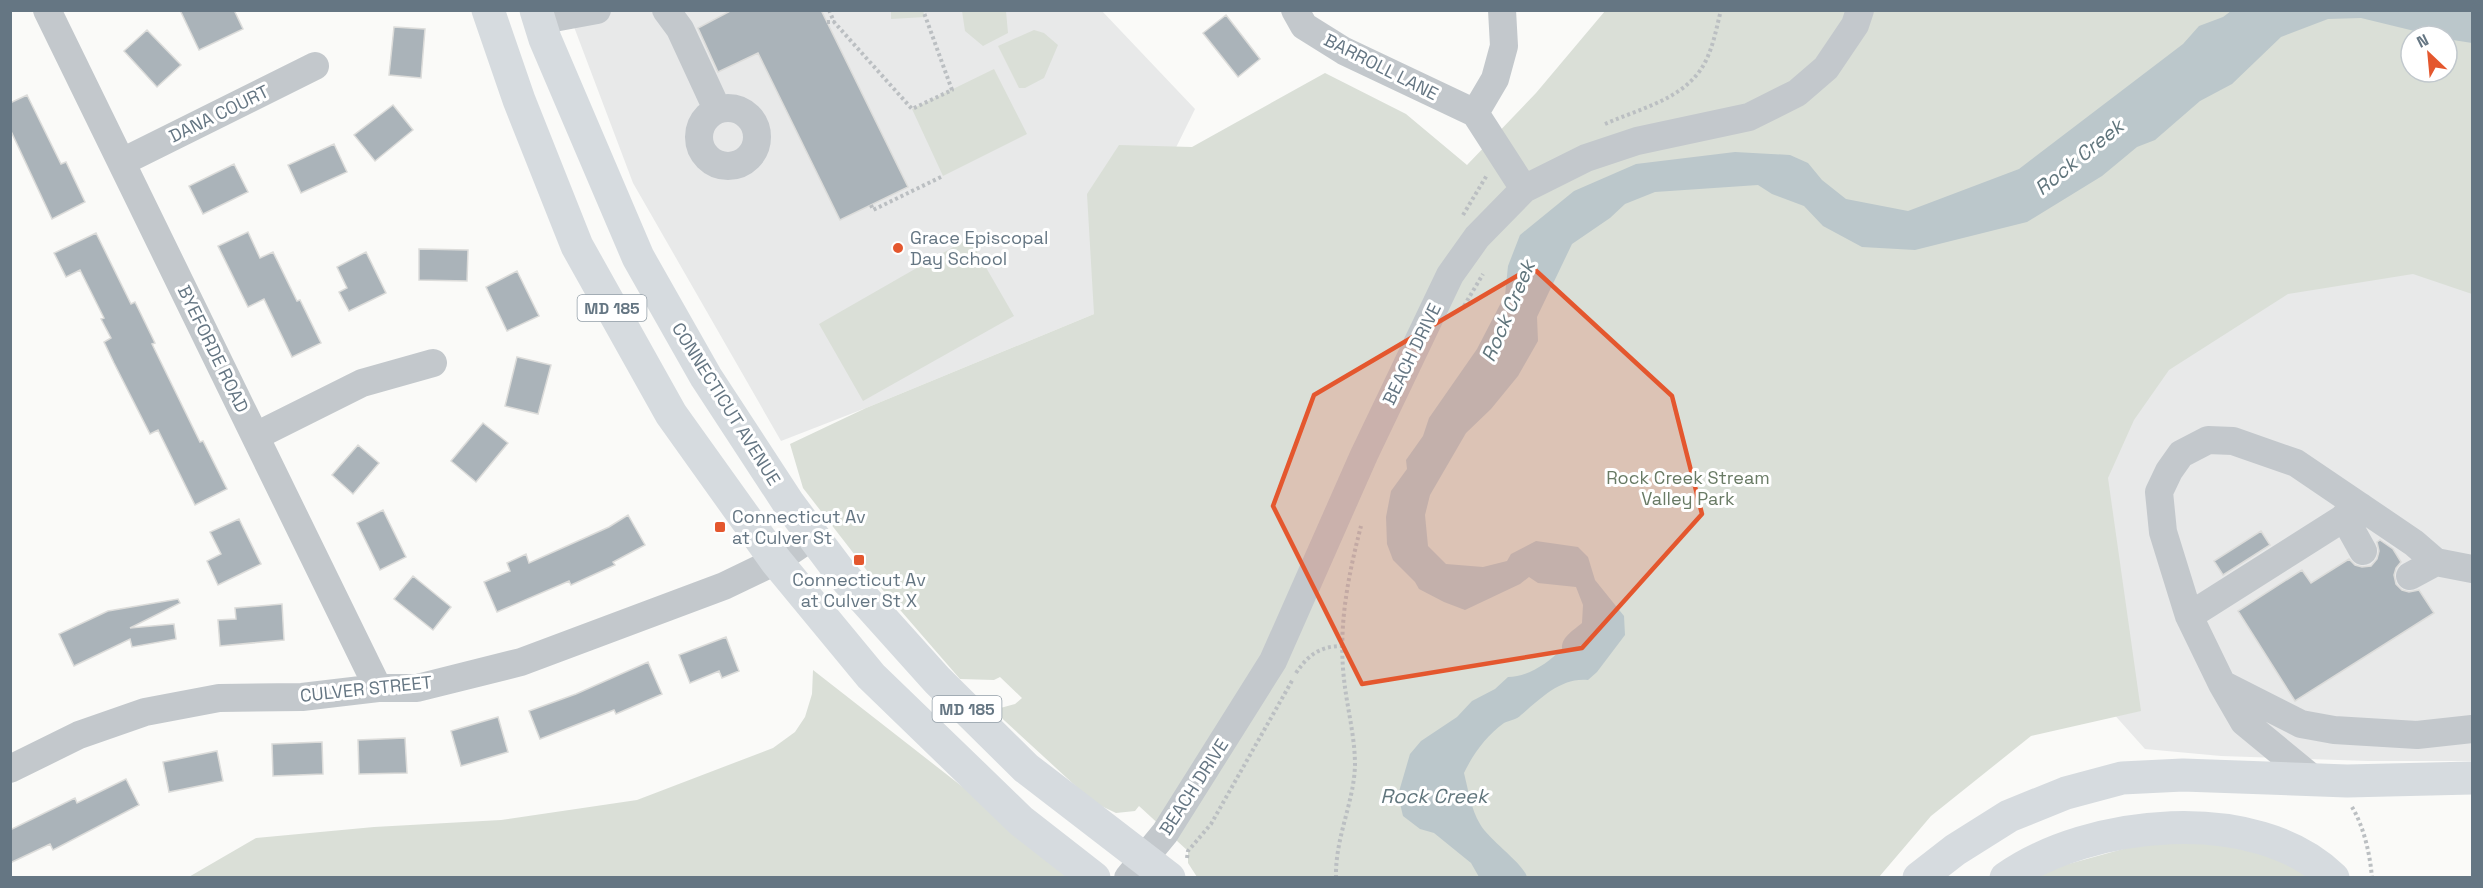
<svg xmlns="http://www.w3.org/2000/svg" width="2483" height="888" font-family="'Space Grotesk',sans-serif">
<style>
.built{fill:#e8e9e9}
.green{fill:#dadfd7;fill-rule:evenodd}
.water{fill:#bbc7cb}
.building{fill:#aab3b9;stroke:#dcdcda;stroke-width:1.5}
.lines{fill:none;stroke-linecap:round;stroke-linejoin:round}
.path{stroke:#bbbfc2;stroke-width:4;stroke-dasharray:3 3;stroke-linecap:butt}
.minor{stroke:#c3c8cc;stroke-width:28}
.major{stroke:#d6dbdf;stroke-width:33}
.highway{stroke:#d6dbdf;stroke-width:33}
.marked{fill:#e4572e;fill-opacity:0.2;stroke:#e4572e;stroke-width:4.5;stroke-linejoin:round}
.poi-dot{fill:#e4572e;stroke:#fff;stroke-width:2}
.labels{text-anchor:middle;stroke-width:6;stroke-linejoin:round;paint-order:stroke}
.shield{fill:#fff;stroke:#939fa8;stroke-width:1.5}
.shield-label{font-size:16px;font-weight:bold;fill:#657683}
.street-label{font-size:18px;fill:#657683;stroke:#fff}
.poi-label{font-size:18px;fill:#657683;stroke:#fff;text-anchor:start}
.park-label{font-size:18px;fill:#687a64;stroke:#fff}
.water-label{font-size:20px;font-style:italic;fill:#60757c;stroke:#fff}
</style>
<rect width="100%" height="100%" fill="#fafaf8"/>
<path class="built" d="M 568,11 L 1102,11 L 1195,109 L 1094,314 L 866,408 L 781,441 L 633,183 Z
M 2472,264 L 2472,761 L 2368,761 L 2221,756 L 2145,749 L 2095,693 L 2086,410 L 2171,308 Z"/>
<path class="green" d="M 891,11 L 923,11 L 925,17 L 891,19 Z
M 962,11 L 1006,11 L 1008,33 L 983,46 L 965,31 Z
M 1605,11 L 2472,11 L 2472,294 L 2413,274 L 2288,294 L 2169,370 L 2134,420 L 2108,478 L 2141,711 L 2031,736 L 1931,816 L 1879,877 L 1197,877 L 1188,863 L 1188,851 L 1139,806 L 1135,811 L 1116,813 L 1093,802 L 993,710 L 1015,704 L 1022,698 L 1000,677 L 994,680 L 960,679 L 875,581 L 803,488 L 790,444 L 866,408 L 1094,314 L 1087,194 L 1119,145 L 1192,147 L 1325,73 L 1406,114 L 1467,165 L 1536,93 ZM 2411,36 L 2447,36 L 2447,72 L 2411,72 Z
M 1034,30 L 1044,33 L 1058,45 L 1044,78 L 1025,88 L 1019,88 L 998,46 Z
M 994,69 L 1027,134 L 943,176 L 912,109 Z
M 969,238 L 1014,316 L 863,401 L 819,324 Z
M 813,670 L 1078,877 L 187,878 L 256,838 L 374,827 L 501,820 L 637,800 L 773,748 L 795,732 L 805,717 L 812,694 Z
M 2174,835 L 2256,844 L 2316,878 L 2017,878 Z"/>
<path class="water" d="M 2231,11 L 2472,11 L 2472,43 L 2447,39 L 2447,36 L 2435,36 L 2361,18 L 2328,19 L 2281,37 L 2232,84 L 2200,101 L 2155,140 L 2137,147 L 2102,176 L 2027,222 L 1915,250 L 1862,247 L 1823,226 L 1804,206 L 1772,194 L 1758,185 L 1655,192 L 1625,204 L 1610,218 L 1572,244 L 1537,317 L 1538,341 L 1518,376 L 1491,409 L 1466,433 L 1430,495 L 1425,515 L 1428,546 L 1446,564 L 1483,567 L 1507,561 L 1511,554 L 1536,541 L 1578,547 L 1588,557 L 1595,580 L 1624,616 L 1625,635 L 1597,672 L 1588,680 C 1561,677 1540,699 1521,715 C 1516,720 1510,720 1504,723 C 1487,735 1473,754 1464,773 C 1468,789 1471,809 1480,824 C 1489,840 1524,864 1527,877 L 1479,877 L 1471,863 L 1434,833 L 1420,829 L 1403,816 L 1398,795 L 1410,754 L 1421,741 L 1457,717 L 1472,701 L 1495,689 L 1508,677 C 1528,677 1548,663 1562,649 C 1561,637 1574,630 1582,623 L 1583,605 L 1576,587 L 1538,583 L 1529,577 L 1520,584 L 1465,610 L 1444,602 L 1419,589 L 1415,582 L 1393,560 L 1387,544 L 1386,517 L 1391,491 L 1407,469 L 1406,460 L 1423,436 L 1429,418 L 1477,349 L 1505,295 L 1508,266 L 1520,235 L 1574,191 L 1636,164 L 1735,152 L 1790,155 L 1808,163 L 1822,180 L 1846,199 L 1908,211 L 2019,169 L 2183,44 L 2199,26 L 2223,17 Z"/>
<path class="building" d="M 180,10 L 234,10 L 243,29 L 199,50 Z
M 732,10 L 821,10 L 908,187 L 840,220 L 758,53 L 718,72 L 698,28 Z
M 1226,15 L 1260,59 L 1238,77 L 1203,33 Z
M 394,27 L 425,29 L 421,78 L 389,75 Z
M 147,30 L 181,65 L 157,87 L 124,51 Z
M 27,95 L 61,164 L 66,162 L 85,202 L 52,219 L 10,129 L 10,103 Z
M 393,105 L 413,130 L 375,161 L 354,135 Z
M 334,144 L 347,172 L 301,193 L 288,165 Z
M 234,164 L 248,192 L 203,214 L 189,186 Z
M 248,232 L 260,258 L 273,252 L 297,301 L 300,300 L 321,343 L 292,357 L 264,299 L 248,307 L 218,246 Z
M 96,233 L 131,304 L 135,302 L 155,343 L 152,344 L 200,442 L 203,441 L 227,489 L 195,505 L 158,430 L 150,434 L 114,363 L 104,342 L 111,338 L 101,319 L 104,318 L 80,270 L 66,277 L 54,253 Z
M 419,249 L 468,250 L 467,281 L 419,280 Z
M 366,252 L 386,293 L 349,311 L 339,292 L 347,288 L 337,267 Z
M 517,271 L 539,316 L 507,331 L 486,287 Z
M 517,357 L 551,365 L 538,414 L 505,406 Z
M 483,423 L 508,443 L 476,482 L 451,461 Z
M 358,445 L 379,463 L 353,494 L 332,475 Z
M 383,510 L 406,557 L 380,570 L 357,523 Z
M 628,515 L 645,545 L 613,562 L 615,565 L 571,585 L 569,581 L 497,612 L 484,582 L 510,571 L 507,563 L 526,554 L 529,563 L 609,527 Z
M 239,519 L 261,564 L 218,585 L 207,561 L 221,554 L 210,532 Z
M 2261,531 L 2270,545 L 2223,575 L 2214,561 Z
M 2380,540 L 2393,549 L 2401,562 L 2396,568 L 2394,575 L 2396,584 L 2402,590 L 2409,592 L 2419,590 L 2434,613 L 2295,701 L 2238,611 L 2302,570 L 2311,583 L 2349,559 L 2355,565 L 2362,567 L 2371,566 L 2377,559 L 2379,551 L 2377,542 Z
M 413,576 L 451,607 L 433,630 L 394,599 Z
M 178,599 L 180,603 L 130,628 L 174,624 L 176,639 L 132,647 L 130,639 L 74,666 L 59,634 L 108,611 Z
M 282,604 L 284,640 L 220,646 L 218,620 L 236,619 L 235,608 Z
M 726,637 L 739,671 L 722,678 L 719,671 L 690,683 L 679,655 Z
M 648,662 L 662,694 L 616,714 L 614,710 L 540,739 L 529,711 L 576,694 Z
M 498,717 L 508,752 L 461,766 L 451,731 Z
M 405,738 L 407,773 L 359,774 L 358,740 Z
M 322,742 L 323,774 L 273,776 L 272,744 Z
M 217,751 L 223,781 L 169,792 L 163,762 Z
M 126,779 L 139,805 L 53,850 L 50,844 L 10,863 L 10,830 L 75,798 L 77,803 Z"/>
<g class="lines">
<path class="path" d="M 829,10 L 834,22
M 827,22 L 834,22 L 912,109 L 952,90 L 923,10
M 1605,124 C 1643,107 1691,98 1708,56 C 1714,42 1717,26 1721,10
M 871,205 L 873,210 L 943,176
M 1463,215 L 1487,175
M 1464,306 L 1483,274
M 1296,673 C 1308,655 1320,646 1342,646
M 2352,807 C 2364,827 2370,854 2372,878
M 1187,858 L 1188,851 L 1211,824 L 1293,679
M 1336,878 C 1335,837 1354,803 1355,765 C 1355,736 1347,708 1344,679 C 1338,627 1348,576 1361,526"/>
<path class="minor" d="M 47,10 L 378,688
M 666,10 L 680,29 L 717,109
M 1295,10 L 1304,26 L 1344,51 L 1475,113
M 1502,10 L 1504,46 L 1495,79 L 1475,113 L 1524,189
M 538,17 L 559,17 L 597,10
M699 137a29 29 0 1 1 58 0a29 29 0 1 1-58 0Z
M 122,162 L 315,66
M 256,436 L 362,383 L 433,363
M 2344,517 L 2363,551
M 2472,569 L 2436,562 L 2414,543 L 2296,463 L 2233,441 L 2208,440 L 2181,454 L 2169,471 L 2159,492 L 2163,532 L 2189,616 L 2222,684 L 2301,724 L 2334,730 L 2417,735 L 2472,729
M 2410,576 L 2436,562
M 2189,616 L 2361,507
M 2222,684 L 2244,722 L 2312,778
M 10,769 L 79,735 L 145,712 L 219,698 L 302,697 L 378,688 L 417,688 L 521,662 L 724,586 L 776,561 L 813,536
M 1128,878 L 1165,833 L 1273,661 L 1364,455 L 1450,275 L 1477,237 L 1524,189 L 1586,158 L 1637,141 L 1749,117 L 1797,93 L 1826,68 L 1855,25 L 1860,10"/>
<path class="major" d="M 488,10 L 519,100 L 577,246 L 671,414 L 776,561 L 871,676 L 1021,821 L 1094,878
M 536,10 L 545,39 L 638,257 L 706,377 L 789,504 L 840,572 L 937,680 L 1026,768 L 1169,878"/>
<path class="highway" d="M 1919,878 L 1955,850 L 2009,816 L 2066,793 L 2122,778 L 2183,775 L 2347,781 L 2472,778
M 2006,878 C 2088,820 2256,802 2333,878"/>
</g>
<path class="marked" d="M 1532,267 L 1672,396 L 1702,514 L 1582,648 L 1362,684 L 1273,506 L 1314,395 Z"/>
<g class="poi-dot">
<circle cx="898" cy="248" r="6"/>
<rect x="714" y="521" width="12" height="12" rx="3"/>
<rect x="853" y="554" width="12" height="12" rx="3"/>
</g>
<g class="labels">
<g class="shield">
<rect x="577.5" y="295" width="69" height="26" rx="4.5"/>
<rect x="932.5" y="696" width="69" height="26" rx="4.5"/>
</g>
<g class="shield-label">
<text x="612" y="314">MD 185</text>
<text x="967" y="715">MD 185</text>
</g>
<g class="street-label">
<text transform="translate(1381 67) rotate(27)" y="6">BARROLL LANE</text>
<text transform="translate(219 114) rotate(-26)" y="6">DANA COURT</text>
<text transform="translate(213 349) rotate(64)" y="6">BYEFORDE ROAD</text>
<text transform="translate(1412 354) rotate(-64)" y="6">BEACH DRIVE</text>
<text transform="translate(726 404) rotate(58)" y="6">CONNECTICUT AVENUE</text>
<text transform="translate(366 689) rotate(-6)" y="6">CULVER STREET</text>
<text transform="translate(1194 787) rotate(-57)" y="6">BEACH DRIVE</text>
</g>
<g class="poi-label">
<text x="910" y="244">Grace Episcopal<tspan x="910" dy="21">Day School</tspan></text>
<text x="732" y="523">Connecticut Av<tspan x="732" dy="21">at Culver St</tspan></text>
<text x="859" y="586" text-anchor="middle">Connecticut Av<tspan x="859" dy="21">at Culver St X</tspan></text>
</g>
<g class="park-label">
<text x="1688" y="484">Rock Creek Stream<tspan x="1688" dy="21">Valley Park</tspan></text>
</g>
<g class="water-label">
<text transform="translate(2079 157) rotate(-39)" y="7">Rock Creek</text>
<text transform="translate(1508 311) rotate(-67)" y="7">Rock Creek</text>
<text x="1434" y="803">Rock Creek</text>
</g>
</g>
<rect width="2483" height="888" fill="none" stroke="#657683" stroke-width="24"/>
<g transform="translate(2429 54) rotate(334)"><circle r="28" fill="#ffffff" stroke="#c1c8cd" stroke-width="1.5"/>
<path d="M0-4.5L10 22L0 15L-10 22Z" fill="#e4572e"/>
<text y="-9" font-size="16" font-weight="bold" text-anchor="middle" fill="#657683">N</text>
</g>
</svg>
